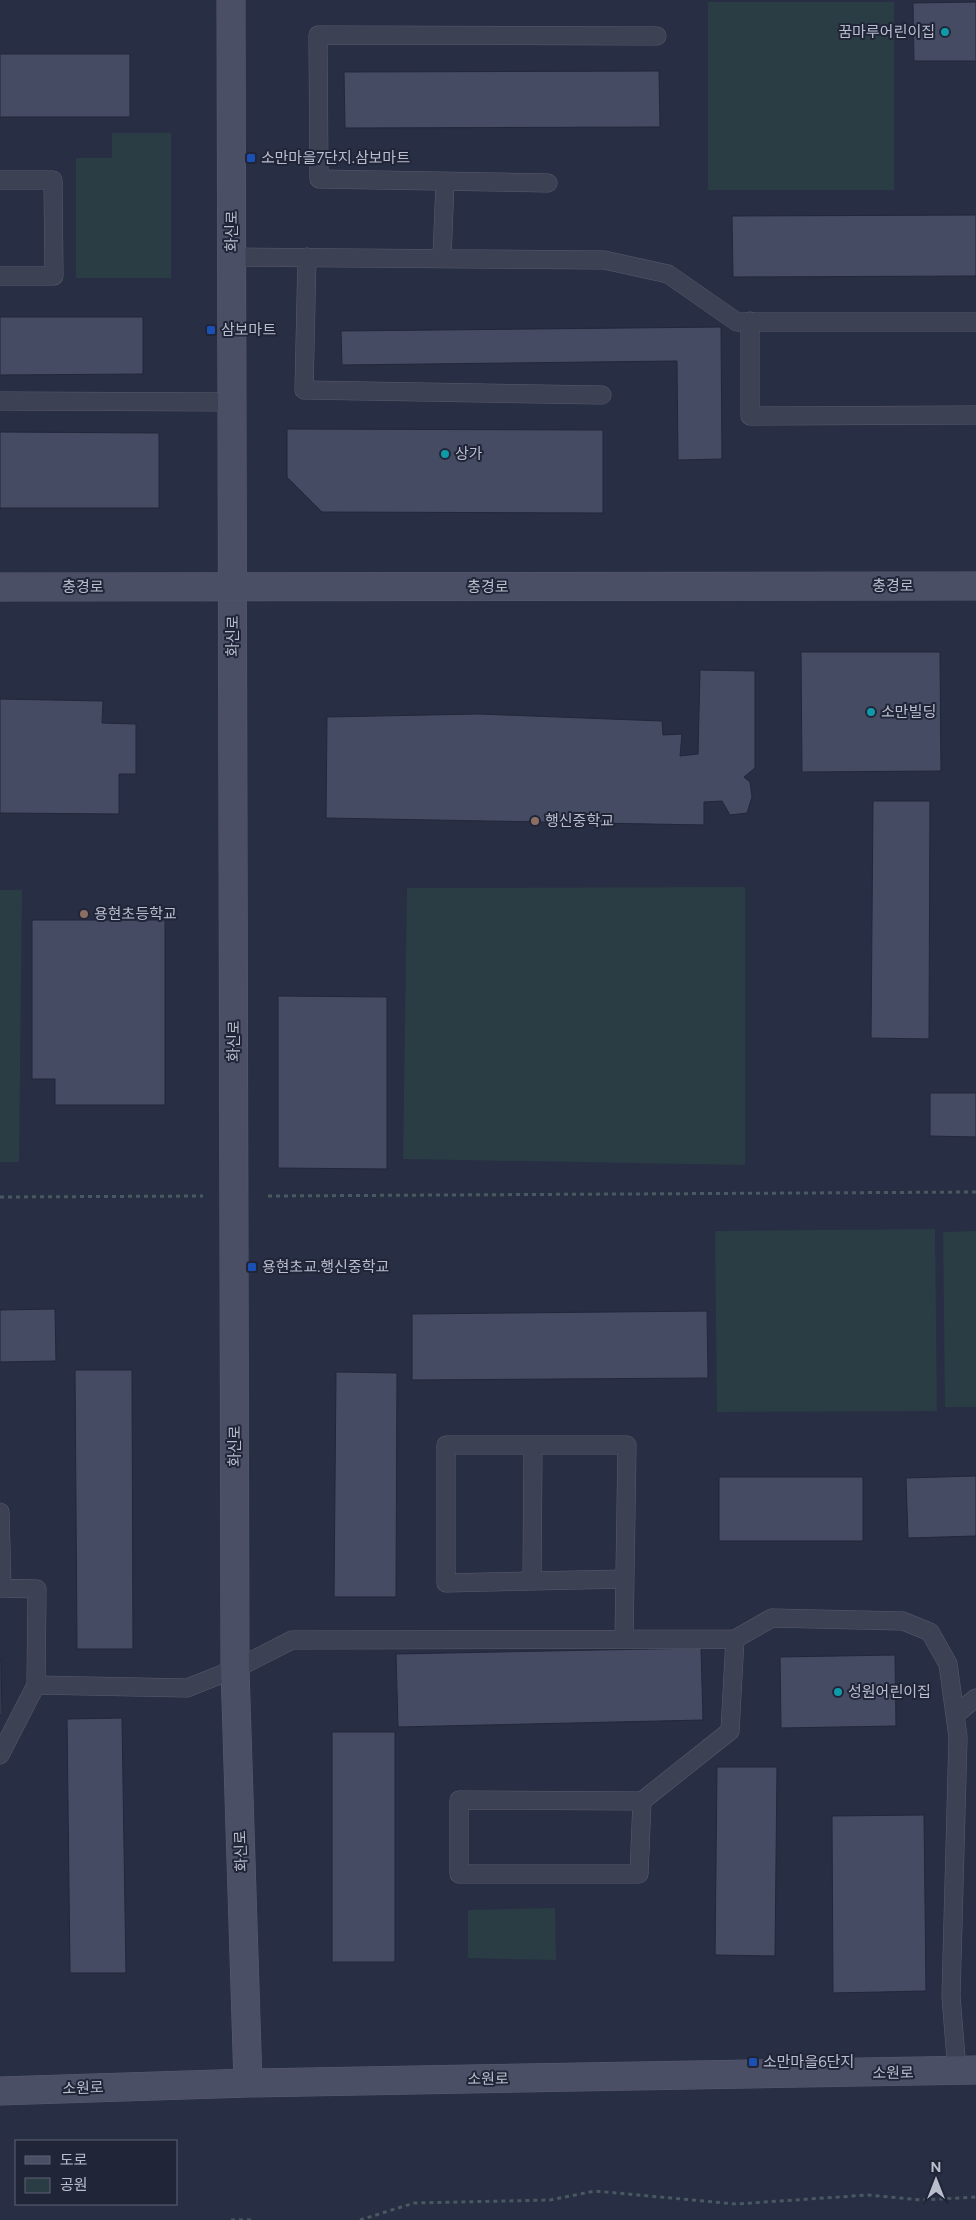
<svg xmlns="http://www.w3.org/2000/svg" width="976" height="2220" font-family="Figtree,'Noto Sans KR',sans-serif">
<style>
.green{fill:#2a3c44}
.building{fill:#444b63;stroke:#23273a}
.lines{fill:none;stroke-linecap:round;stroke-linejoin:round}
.service-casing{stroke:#585c6d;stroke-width:19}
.secondary-casing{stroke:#585c6d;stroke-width:29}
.path{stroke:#485960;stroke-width:3;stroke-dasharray:4 4;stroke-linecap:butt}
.service{stroke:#3c4153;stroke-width:18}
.secondary{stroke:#4a4f66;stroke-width:28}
.culture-dot{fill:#0f9aa8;stroke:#212538;stroke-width:2}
.transit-dot{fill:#1a4fb4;stroke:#212538;stroke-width:2}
.education-dot{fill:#8d6e63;stroke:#212538;stroke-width:2}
.labels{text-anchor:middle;stroke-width:4;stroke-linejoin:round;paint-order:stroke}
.poi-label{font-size:15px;fill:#babdcc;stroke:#212538;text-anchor:start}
.street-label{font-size:15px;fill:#babdcc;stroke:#212538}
</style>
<rect width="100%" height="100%" fill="#282e43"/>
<path class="green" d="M 708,2 L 894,2 L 894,190 L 708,190 Z
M 112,133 L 171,133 L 171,278 L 76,278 L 76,158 L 112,158 Z
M 745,887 L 745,1165 L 403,1159 L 407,888 Z
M 0,890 L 22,890 L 19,1162 L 0,1162 Z
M 935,1229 L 937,1411 L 717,1412 L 715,1231 Z
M 976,1231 L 976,1407 L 945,1407 L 943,1232 Z
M 555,1908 L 556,1960 L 468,1958 L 468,1910 Z"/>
<path class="building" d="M 976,2 L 976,61 L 914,61 L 913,3 Z
M 0,54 L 130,54 L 130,117 L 0,117 Z
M 659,71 L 660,127 L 345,128 L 344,72 Z
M 976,215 L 976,276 L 733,277 L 732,216 Z
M 0,317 L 143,317 L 143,374 L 0,375 Z
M 721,327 L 722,459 L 678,460 L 677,361 L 342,365 L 341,331 Z
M 287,429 L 603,430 L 603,513 L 322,512 L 287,477 Z
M 0,432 L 159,433 L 159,508 L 0,508 Z
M 801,652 L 940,652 L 941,771 L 802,772 Z
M 700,670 L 755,671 L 755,768 L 744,777 L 750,782 L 752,797 L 747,813 L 730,815 L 722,801 L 704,802 L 704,825 L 326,818 L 327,717 L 479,714 L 662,721 L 663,735 L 682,734 L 680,756 L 698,754 Z
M 0,699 L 103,701 L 102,723 L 136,724 L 136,774 L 119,774 L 119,814 L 0,813 Z
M 873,801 L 930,801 L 929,1039 L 871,1038 Z
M 32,920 L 165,920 L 165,1105 L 55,1105 L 55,1079 L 32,1079 Z
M 278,996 L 387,997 L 387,1169 L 278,1168 Z
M 930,1093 L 976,1093 L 976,1137 L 930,1136 Z
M 55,1309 L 56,1361 L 0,1362 L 0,1310 Z
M 707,1311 L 708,1378 L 412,1380 L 412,1314 Z
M 75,1370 L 132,1370 L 133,1649 L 77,1649 Z
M 336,1372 L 397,1373 L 396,1597 L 334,1597 Z
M 976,1476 L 976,1536 L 908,1538 L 906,1478 Z
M 719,1477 L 863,1477 L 863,1541 L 719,1541 Z
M 701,1648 L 703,1720 L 398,1727 L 396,1654 Z
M 895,1655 L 896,1726 L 781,1728 L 780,1657 Z
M 0,1659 L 1,1659 L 2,1715 L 0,1715 Z
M 122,1718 L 126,1973 L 70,1973 L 67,1719 Z
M 332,1732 L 395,1732 L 395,1962 L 332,1962 Z
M 717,1767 L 777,1767 L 775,1956 L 715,1955 Z
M 924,1815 L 926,1991 L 833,1993 L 832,1816 Z"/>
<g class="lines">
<defs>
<path id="service" d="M 0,180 L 53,180 L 54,276 L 0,276
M 548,183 L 319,179 L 318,35 L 657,36
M 232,257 L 604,260 L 668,274 L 737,322 L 976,322
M 307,257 L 304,390 L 602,395
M 442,258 L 445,182
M 750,321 L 750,416 L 976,415
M 0,401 L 232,402
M 0,1512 L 2,1588
M 532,1581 L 533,1445
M 0,1588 L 37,1589 L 36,1685 L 187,1688 L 235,1669 L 292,1640 L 735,1639 L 772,1618 L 903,1621 L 930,1632 L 948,1664 L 958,1737 L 951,1996 L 957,2071
M 624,1639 L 627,1445 L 446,1445 L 446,1583 L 625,1579
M 955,1715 L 976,1698
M 0,1755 L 36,1685
M 642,1801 L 639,1874 L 459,1874 L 459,1800 L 642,1801 L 730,1731 L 735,1639"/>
<path id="secondary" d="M 231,0 L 235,1669 L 248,2083
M 0,587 L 976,586
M 0,2091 L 248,2083 L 976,2070"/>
</defs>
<use href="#service" class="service-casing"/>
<use href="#secondary" class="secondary-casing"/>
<path class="path" d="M 268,1196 L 976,1192
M 0,1197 L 203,1196
M 231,2220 L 253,2220
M 360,2220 L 414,2203 L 550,2200 L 595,2191 L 736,2204 L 868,2195 L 922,2200 L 976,2197"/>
<use href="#service" class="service"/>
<use href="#secondary" class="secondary"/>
</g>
<g class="culture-dot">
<circle cx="945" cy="32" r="5"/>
<circle cx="445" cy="454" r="5"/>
<circle cx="871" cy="712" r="5"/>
<circle cx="838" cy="1692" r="5"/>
</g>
<g class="transit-dot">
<rect x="246" y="153" width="10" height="10" rx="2.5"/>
<rect x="206" y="325" width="10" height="10" rx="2.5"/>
<rect x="247" y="1262" width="10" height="10" rx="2.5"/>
<rect x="748" y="2057" width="10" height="10" rx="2.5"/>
</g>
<g class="education-dot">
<circle cx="535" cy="821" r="5"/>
<circle cx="84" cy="914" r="5"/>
</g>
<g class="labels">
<g class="poi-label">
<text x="935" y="37" text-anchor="end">꿈마루어린이집</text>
<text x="261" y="163">소만마을7단지.삼보마트</text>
<text x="221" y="335">삼보마트</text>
<text x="455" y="459">상가</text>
<text x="881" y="717">소만빌딩</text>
<text x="545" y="826">행신중학교</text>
<text x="94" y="919">용현초등학교</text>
<text x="262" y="1272">용현초교.행신중학교</text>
<text x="848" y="1697">성원어린이집</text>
<text x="763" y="2067">소만마을6단지</text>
</g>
<g class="street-label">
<text transform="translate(232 231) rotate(-90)" y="5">화신로</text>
<text x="893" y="591">충경로</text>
<text x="83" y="592">충경로</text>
<text x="488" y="592">충경로</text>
<text transform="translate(233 636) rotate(-90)" y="5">화신로</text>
<text transform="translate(234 1041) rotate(-90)" y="5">화신로</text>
<text transform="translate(235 1446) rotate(-90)" y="5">화신로</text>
<text transform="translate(241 1851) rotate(-92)" y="5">화신로</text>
<text transform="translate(893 2073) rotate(-1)" y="5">소원로</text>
<text transform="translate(488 2079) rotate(-1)" y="5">소원로</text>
<text transform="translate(83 2088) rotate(-2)" y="5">소원로</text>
</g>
</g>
<rect x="15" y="2140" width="162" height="65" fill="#212538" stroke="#5e6273"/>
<rect x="25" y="2156" width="25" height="8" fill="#4a4f66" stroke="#5e6273"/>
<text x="60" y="2165" font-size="15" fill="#babdcc">도로</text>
<rect x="25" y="2178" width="25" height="15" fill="#2a3c44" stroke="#5e6273"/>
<text x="60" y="2190" font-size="15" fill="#babdcc">공원</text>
<g transform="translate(936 2180)" stroke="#212538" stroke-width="4" paint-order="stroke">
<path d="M0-4L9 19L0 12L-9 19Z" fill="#babdcc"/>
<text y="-8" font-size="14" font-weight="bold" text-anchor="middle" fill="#babdcc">N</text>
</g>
</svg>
